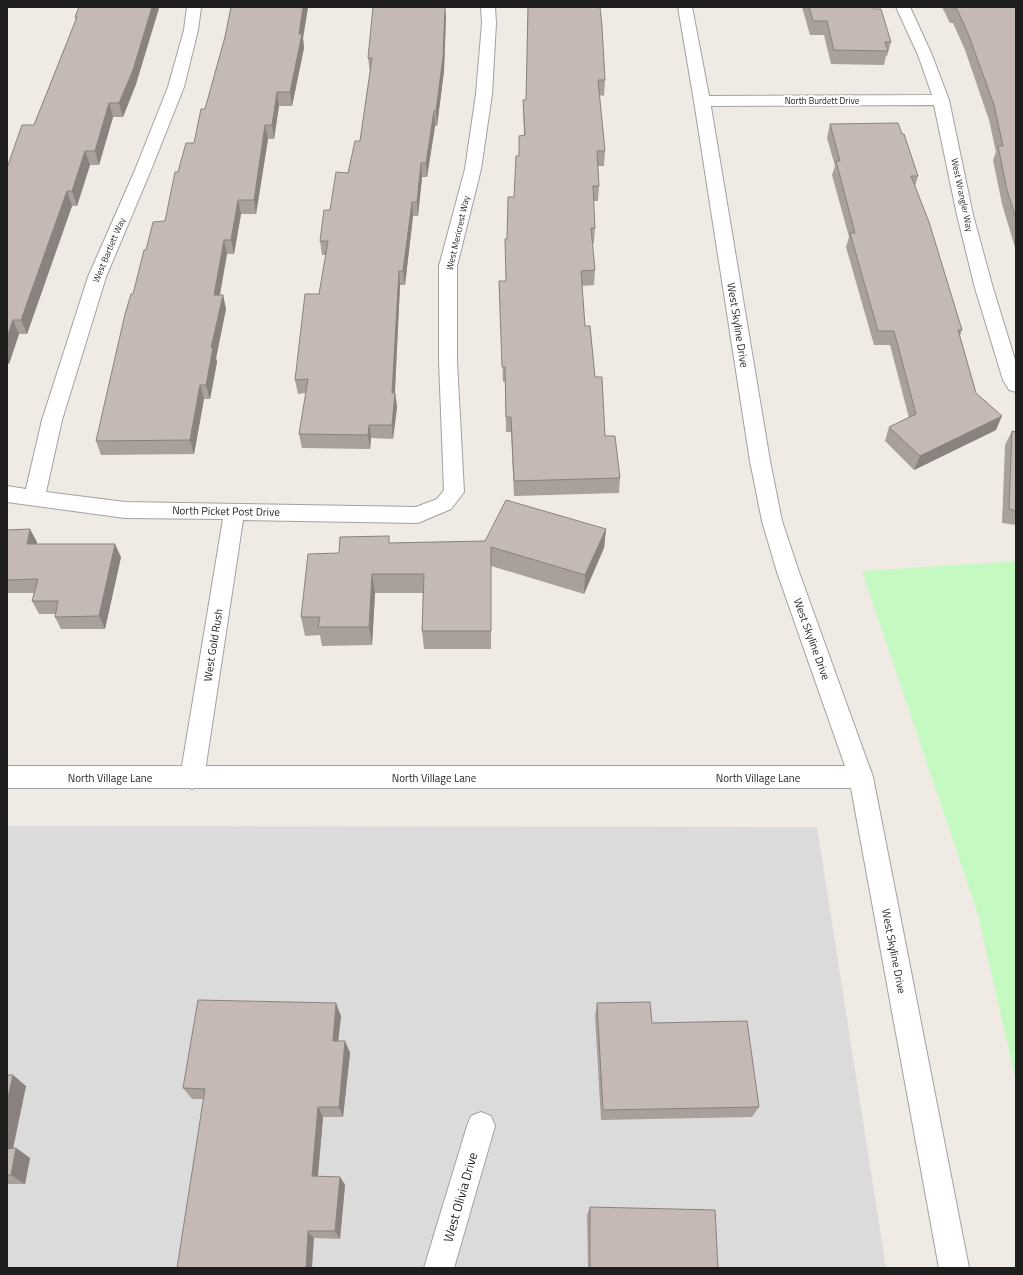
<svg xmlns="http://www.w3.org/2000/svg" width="1023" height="1275" font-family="'Titillium Web',sans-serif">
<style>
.residential{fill:#dcdbdb}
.park{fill:#c5f9c2}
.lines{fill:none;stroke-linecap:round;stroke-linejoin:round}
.minor-casing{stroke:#a2a2a2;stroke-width:2}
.tertiary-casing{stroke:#a2a2a2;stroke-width:2}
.minor{fill:#fff;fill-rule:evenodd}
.tertiary{fill:#fff;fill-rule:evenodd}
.wall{fill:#a99f9b}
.shaded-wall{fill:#89827e}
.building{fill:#c4b9b4;stroke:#89827e}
.labels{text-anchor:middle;stroke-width:4;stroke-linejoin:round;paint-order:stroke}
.far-street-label{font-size:9px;fill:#1e1e1e;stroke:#fff}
.street-label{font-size:11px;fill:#1e1e1e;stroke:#fff}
.near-street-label{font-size:13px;fill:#1e1e1e;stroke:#fff}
</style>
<rect width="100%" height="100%" fill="#efeae4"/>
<path class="residential" d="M 7,826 L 817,827 L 886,1268 L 7,1268 Z"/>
<path class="park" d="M 1016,561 L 1016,1082 L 978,914 L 862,571 Z"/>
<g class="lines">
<defs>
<path id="minor" d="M 187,7 L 201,7 L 198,30 L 184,87 L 151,170 L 106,277 L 62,420 L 46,492 L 125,502 L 416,507 L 437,499 L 444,490 L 439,361 L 439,266 L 465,169 L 476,94 L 482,23 L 481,7 L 495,7 L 496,23 L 492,94 L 481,169 L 457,266 L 457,361 L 464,492 L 451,509 L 418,523 L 243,520 L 204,778 L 200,785 L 192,789 L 184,785 L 180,778 L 223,519 L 125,518 L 7,502 L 7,486 L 26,489 L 42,420 L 88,277 L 135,170 L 168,87 L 184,30 Z
M 896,7 L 910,7 L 932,55 L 949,100 L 973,215 L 993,288 L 1016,363 L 1016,392 L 1009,390 L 1003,380 L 975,288 L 957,215 L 934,105 L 702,106 L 697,104 L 694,101 L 697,98 L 702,96 L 932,95 L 918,55 Z
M 481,1112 L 491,1116 L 495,1126 L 454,1268 L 424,1268 L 467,1126 L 471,1116 Z"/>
<path id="tertiary" d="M 678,7 L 692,7 L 710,101 L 770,461 L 782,521 L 799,572 L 873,777 L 969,1268 L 939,1268 L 851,788 L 7,788 L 7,766 L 845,766 L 777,572 L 762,521 L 750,461 L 694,101 Z"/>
</defs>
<use href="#minor" class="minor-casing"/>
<use href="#tertiary" class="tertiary-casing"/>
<use href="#minor" class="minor"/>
<use href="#tertiary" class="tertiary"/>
</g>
<path class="wall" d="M 231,7 L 308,7 L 303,38 L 304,48 L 292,106 L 279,106 L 274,139 L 268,139 L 256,214 L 241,214 L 234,254 L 227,254 L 220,295 L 223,295 L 226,309 L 216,358 L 217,362 L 210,399 L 204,399 L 194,454 L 101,455 L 96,441 L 133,294 L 146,250 L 165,221 L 178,172 L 194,143 L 205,109 L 225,37 Z
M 528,7 L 605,80 L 604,96 L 599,95 L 605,151 L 604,166 L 598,166 L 599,186 L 598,201 L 593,201 L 595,228 L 594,243 L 592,243 L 595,270 L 594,285 L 582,286 L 585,326 L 595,377 L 605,436 L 620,478 L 619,493 L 514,496 L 511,432 L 506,432 L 505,382 L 503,382 L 499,281 L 506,281 L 507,239 L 514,197 L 519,156 L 519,136 L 524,136 L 523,100 L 526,100 Z
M 802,7 L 873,7 L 891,42 L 887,56 L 886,56 L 884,65 L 831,64 L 824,35 L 810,35 Z
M 942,7 L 1016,7 L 1016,251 L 1002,204 L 993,160 L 996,152 L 989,120 L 965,50 L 953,23 L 950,23 Z
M 159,8 L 136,84 L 123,117 L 113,117 L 99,165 L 90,165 L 77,206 L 72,206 L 27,334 L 19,334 L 9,364 L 7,364 L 7,168 L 34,125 L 76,20 L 75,17 Z
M 446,15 L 444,71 L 437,126 L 435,126 L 427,177 L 422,177 L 418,216 L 413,216 L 405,285 L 400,285 L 395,393 L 397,407 L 393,439 L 371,438 L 370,449 L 302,448 L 299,434 L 306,393 L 298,394 L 295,380 L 319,294 L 326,255 L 322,255 L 320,241 L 330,210 L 348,173 L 360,141 L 370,72 L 368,58 Z
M 830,124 L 918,176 L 915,186 L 962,330 L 960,336 L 976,393 L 996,430 L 914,470 L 885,441 L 889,427 L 909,418 L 890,345 L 874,345 L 846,247 L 849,237 L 832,175 L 835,166 L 827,138 Z
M 1012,431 L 1016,432 L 1016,525 L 1002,523 L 1005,445 Z
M 606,529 L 604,548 L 584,594 L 491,566 L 491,649 L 424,649 L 422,631 L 423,593 L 375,593 L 372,645 L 322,646 L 320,635 L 305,636 L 301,617 L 339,553 L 390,543 L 485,541 Z
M 7,530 L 37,542 L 36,544 L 121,557 L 105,629 L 61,629 L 55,617 L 55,614 L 39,614 L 32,601 L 34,593 L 7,593 Z
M 597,1003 L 652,1023 L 759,1107 L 752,1117 L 601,1120 L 595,1016 Z
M 341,1016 L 338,1041 L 345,1041 L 350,1053 L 343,1117 L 323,1117 L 318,1176 L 340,1177 L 345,1185 L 340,1239 L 314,1238 L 203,1099 L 192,1099 L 183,1088 Z
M 7,1075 L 26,1086 L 13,1148 L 16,1148 L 30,1158 L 25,1184 L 7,1184 Z
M 590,1207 L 718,1268 L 588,1268 L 587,1215 Z"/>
<path class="shaded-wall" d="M 152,7 L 158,7 L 159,8 L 136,84 L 123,117 L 119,103 Z
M 303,7 L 308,7 L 303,38 L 304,48 L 292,106 L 290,92 Z
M 445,7 L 446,15 L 444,71 L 437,126 L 436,111 Z
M 277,92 L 279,106 L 274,139 L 272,125 Z
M 109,103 L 113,117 L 99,165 L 95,151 Z
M 434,111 L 435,126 L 427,177 L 426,163 Z
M 265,125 L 268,139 L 256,214 L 254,200 Z
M 85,151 L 90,165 L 77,206 L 72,191 Z
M 421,163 L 422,177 L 418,216 L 417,202 Z
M 67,191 L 72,206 L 27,334 L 21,320 Z
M 238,200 L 241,214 L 234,254 L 231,240 Z
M 412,202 L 413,216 L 405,285 L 403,271 Z
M 224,240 L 227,254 L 217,309 L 214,295 Z
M 399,271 L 400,285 L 394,407 L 392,393 Z
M 223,295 L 226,309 L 216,358 L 217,362 L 210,399 L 206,385 L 211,348 Z
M 13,320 L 19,334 L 9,364 L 7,360 L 7,337 Z
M 200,385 L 204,399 L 194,454 L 190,440 Z
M 395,393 L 397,407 L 393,439 L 392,425 Z
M 1002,416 L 996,430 L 914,470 L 920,456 Z
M 369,425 L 371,438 L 370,449 L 368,435 Z
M 30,529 L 37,542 L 33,558 L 27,544 Z
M 606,529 L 604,548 L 584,594 L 585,575 Z
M 115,544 L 121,557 L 105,629 L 99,616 Z
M 372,574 L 375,593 L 372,645 L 369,627 Z
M 336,1003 L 341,1016 L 337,1053 L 333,1041 Z
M 345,1041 L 350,1053 L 343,1117 L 339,1107 Z
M 13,1075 L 26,1086 L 11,1158 L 7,1155 L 7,1102 Z
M 318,1107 L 323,1117 L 317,1185 L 312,1176 Z
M 16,1148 L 30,1158 L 25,1184 L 11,1175 Z
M 340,1177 L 345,1185 L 340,1239 L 335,1231 Z
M 308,1231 L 314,1238 L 312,1268 L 306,1268 Z"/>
<path class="building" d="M 79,7 L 152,7 L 133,70 L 119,103 L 109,103 L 95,151 L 85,151 L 72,191 L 67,191 L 21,320 L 13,320 L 7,337 L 7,168 L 22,125 L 34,125 L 77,17 L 75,17 Z
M 231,7 L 303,7 L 299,34 L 302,34 L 290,92 L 277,92 L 272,125 L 265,125 L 254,200 L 238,200 L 231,240 L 224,240 L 214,295 L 223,295 L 211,348 L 213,348 L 206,385 L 200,385 L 190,440 L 96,441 L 125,314 L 131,294 L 133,294 L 144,250 L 146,250 L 153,222 L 165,221 L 175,172 L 178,172 L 186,143 L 194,143 L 201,109 L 205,109 L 225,37 Z
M 373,7 L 445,7 L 443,57 L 436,111 L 434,111 L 426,163 L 421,163 L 417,202 L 412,202 L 403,271 L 399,271 L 392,393 L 395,393 L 392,425 L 369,425 L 368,435 L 299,434 L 308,379 L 295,380 L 305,294 L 319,294 L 328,241 L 320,241 L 324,210 L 330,210 L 336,172 L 348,173 L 355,141 L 360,141 L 372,58 L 368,58 Z
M 528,7 L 600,7 L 602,26 L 605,80 L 598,80 L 605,151 L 597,151 L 599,186 L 593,186 L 595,228 L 591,228 L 595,270 L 581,271 L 585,326 L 590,326 L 595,377 L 602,377 L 605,436 L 615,436 L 620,478 L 514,481 L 511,417 L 506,417 L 505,367 L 502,367 L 499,281 L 506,281 L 505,239 L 507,239 L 508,197 L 514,197 L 516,156 L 519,156 L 519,136 L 525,135 L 523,100 L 526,100 Z
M 809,7 L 873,7 L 874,9 L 881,9 L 891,42 L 885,42 L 888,51 L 834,50 L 827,21 L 813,21 Z
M 953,7 L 1016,7 L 1016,218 L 1007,190 L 998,146 L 1003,146 L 994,105 L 969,36 L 957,9 L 954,9 Z
M 898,123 L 902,134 L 904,134 L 918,176 L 911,176 L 929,222 L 962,330 L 958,330 L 976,393 L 1002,416 L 920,456 L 889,427 L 916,414 L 894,331 L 878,331 L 850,233 L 855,233 L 836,161 L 840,161 L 830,124 Z
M 1012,431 L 1016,432 L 1016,511 L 1009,509 Z
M 506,500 L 606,529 L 585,575 L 491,547 L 491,631 L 422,631 L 424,574 L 372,574 L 369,627 L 318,627 L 320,617 L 301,617 L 308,554 L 339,553 L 340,537 L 389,536 L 389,543 L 485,541 Z
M 30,529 L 27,544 L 115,544 L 99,616 L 55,617 L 58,601 L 32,601 L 38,579 L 7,580 L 7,530 Z
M 198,1000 L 336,1003 L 333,1041 L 345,1041 L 339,1107 L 318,1107 L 312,1176 L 340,1177 L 335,1231 L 308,1231 L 306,1268 L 177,1268 L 205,1089 L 183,1088 Z
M 650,1002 L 652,1023 L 747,1021 L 759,1107 L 603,1110 L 597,1003 Z
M 7,1075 L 13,1075 L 7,1102 Z
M 16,1148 L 11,1175 L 7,1175 L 7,1149 Z
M 590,1207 L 715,1210 L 718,1268 L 590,1268 Z"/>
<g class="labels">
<g class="far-street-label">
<text x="822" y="104">North Burdett Drive</text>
<text transform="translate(962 195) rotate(78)" y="3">West Wrangler Way</text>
<text transform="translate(458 233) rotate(-77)" y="3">West Mericrest Way</text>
<text transform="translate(109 250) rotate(-67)" y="3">West Bartlett Way</text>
</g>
<g class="street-label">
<text transform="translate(738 325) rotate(81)" y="4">West Skyline Drive</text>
<text transform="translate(226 511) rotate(1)" y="4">North Picket Post Drive</text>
<text transform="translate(812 639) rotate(70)" y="4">West Skyline Drive</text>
<text transform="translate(213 645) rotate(-81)" y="4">West Gold Rush</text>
<text x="110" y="782">North Village Lane</text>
<text x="434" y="782">North Village Lane</text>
<text x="758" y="782">North Village Lane</text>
<text transform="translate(894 951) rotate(79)" y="4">West Skyline Drive</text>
</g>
<g class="near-street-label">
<text transform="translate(460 1197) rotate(-74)" y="5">West Olivia Drive</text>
</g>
</g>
<rect width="1023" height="1275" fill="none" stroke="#1e1e1e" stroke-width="16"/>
</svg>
